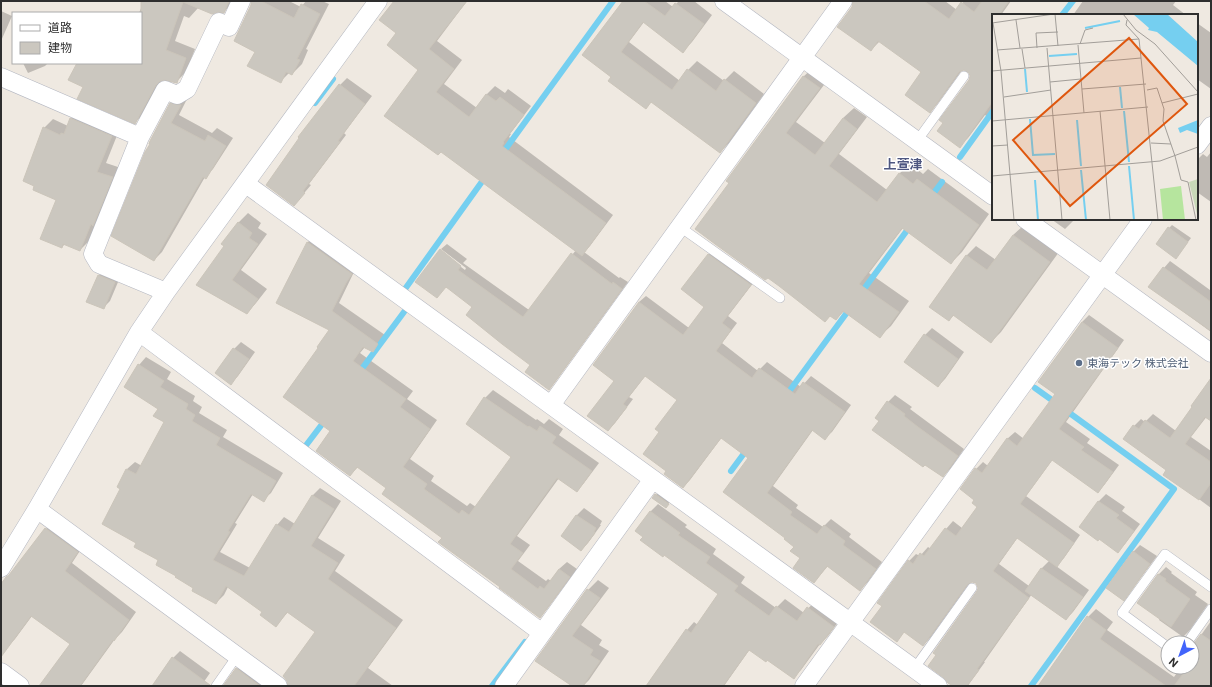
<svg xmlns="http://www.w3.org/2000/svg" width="1212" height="687" font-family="Roboto,'Noto Sans JP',sans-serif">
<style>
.shadow{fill:#0003;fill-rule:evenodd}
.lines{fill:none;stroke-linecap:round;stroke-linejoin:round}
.stream{stroke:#75cff0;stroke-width:6}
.building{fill:#cbc7bf;stroke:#cbc5ba}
.service-casing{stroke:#b4b7c1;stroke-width:10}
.minor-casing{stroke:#b4b7c1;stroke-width:19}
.service{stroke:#fff;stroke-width:9}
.minor{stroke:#fff;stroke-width:18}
.service-dot{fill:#5c6f8a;stroke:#fff;stroke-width:1.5}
.labels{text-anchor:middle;stroke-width:3;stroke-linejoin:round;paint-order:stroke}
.service-label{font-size:11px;fill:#4e5e75;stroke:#fff;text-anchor:start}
.quarter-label{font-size:13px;font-weight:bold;fill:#4d5680;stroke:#fff}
.inset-river{fill:none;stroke:#75cff0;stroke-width:2}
.inset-road{fill:none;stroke:#a29e99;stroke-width:1}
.view{fill:#df570e;fill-opacity:0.15;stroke:#df570e;stroke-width:2}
.inset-edge{fill:none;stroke:#2e2e2e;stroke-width:2}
</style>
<rect width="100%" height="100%" fill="#efe9e1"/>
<path class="shadow" d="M 144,1 L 234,1 L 224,12 L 199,7 L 189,18 L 184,16 L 175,41 L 195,49 L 186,72 L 176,82 L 162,79 L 145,113 L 135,122 L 84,87 L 78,63 L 141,63 L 141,13 L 139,13 Z
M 252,1 L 289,1 L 301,7 L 306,1 L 322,1 L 329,4 L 306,49 L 308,50 L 302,64 L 292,74 L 290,72 L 280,82 L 256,51 L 252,5 Z
M 397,1 L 467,1 L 437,41 L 462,60 L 444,84 L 477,108 L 487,94 L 495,86 L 505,93 L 508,89 L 531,106 L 510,134 L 511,134 L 509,137 L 613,215 L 590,246 L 584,252 L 619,278 L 620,277 L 628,282 L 555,382 L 549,389 L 531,365 L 474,306 L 446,286 L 440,251 L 465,270 L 466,268 L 441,249 L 447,244 L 467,259 L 463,263 L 529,310 L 576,250 L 441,151 L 420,69 L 397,33 Z
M 624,1 L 665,1 L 673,7 L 679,1 L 694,1 L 712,15 L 692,42 L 683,51 L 644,22 L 629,42 L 680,81 L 688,70 L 697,61 L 724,81 L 734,71 L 764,94 L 729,143 L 720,152 L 652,101 L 646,108 L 613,77 Z
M 854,1 L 945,1 L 957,10 L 964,1 L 1011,1 L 1001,15 L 993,15 L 993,121 L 985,115 L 968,138 L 959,146 L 971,74 L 964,69 L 962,70 L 938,103 L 930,112 L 923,72 L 880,41 L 871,50 L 852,8 Z
M 1083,1 L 1176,1 L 1173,5 L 1186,15 L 1073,15 Z
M 1,11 L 12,16 L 1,41 Z
M 1197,23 L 1211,33 L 1211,89 L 1197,79 Z
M 23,63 L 48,63 L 45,66 L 28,73 Z
M 815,66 L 830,77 L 796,122 L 825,143 L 843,118 L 854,108 L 867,117 L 839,154 L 887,190 L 899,174 L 910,163 L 923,174 L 928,169 L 989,214 L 962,252 L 951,263 L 903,228 L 869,273 L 909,301 L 891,326 L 880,336 L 844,311 L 836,319 L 730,183 L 727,181 L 804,76 Z
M 347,78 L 372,96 L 344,133 L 346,135 L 309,184 L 311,185 L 294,205 L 340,85 Z
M 179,96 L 188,97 L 179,115 L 212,133 L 217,128 L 233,138 L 213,169 L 205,177 L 162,252 L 154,260 L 171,104 Z
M 80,110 L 120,128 L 106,163 L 121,168 L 89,241 L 80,250 L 65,244 L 62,247 L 58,199 L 44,128 L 53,119 L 68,126 L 71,119 Z
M 1211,152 L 1211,202 L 1197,192 L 1197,160 L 1203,154 L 1207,157 Z
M 248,213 L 261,223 L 258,228 L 267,234 L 241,270 L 267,289 L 256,303 L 247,313 L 197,285 L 225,246 L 238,223 Z
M 1051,219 L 1075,219 L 1065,229 Z
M 1172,225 L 1191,238 L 1179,254 L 1169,228 Z
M 1023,226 L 1059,252 L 1001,332 L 991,342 L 954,315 L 949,320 L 930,306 L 967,255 L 976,246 L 996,260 L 1013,235 Z
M 316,234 L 359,266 L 353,274 L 339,303 L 385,335 L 381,343 L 373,351 L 365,347 L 360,353 L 413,391 L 407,399 L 437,420 L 410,459 L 434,476 L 431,481 L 467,506 L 470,503 L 476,507 L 512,457 L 485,398 L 493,390 L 536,420 L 537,419 L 544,424 L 549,419 L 563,429 L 559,435 L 599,463 L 584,483 L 577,491 L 559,478 L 517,536 L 530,545 L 518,561 L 546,581 L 548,579 L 551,581 L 559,569 L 567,562 L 577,569 L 547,609 L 540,617 L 443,538 L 388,488 L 358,467 L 350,475 L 332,431 L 331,330 L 277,303 L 308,242 Z
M 715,248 L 757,278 L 728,316 L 737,323 L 722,343 L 758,371 L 767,362 L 801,387 L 811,376 L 851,405 L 832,432 L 825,438 L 813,430 L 773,486 L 798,505 L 796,508 L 823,527 L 831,519 L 851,534 L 849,537 L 882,562 L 867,583 L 860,589 L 828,566 L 814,582 L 795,546 L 786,538 L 750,457 L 722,437 L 690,480 L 683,487 L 667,471 L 661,432 L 678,400 L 646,375 L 629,397 L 633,399 L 615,423 L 608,430 L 615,380 L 639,302 L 646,296 L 689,328 L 705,307 L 708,255 Z
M 1170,261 L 1210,290 L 1211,289 L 1211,332 L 1150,287 L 1164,268 Z
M 106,268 L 121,275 L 110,301 L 103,308 L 99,275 Z
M 1089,315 L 1124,340 L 1066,422 L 1090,439 L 1087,443 L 1119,465 L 1105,484 L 1098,492 L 1053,459 L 1026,496 L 1080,535 L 1064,558 L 1056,566 L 1089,590 L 1073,612 L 1066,619 L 1032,594 L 984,662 L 985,662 L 969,684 L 968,686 L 955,686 L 979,588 L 977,583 L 972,581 L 970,582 L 930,638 L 923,645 L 905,631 L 897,640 L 883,606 L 879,603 L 909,561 L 916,554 L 920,556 L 928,547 L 931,549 L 946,529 L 953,521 L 962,528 L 978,506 L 975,500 L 976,469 L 983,462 L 988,466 L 1007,439 L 1015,432 L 1024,439 L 1056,394 L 1039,382 L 1082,322 ZM 1018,537 L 1050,560 L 1042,568 L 1029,586 L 999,564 Z
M 932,328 L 964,352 L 945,379 L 938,386 L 925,335 Z
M 241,342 L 255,352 L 238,376 L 231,383 L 234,349 Z
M 146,357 L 171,372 L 167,379 L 195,396 L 193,401 L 202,407 L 199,413 L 227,430 L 223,437 L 283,473 L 271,493 L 263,500 L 253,494 L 235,523 L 237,524 L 220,552 L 250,568 L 277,525 L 284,517 L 295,524 L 312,496 L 320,488 L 341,501 L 318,538 L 345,555 L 335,571 L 403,620 L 368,668 L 393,686 L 289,686 L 316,632 L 288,612 L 276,626 L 264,611 L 228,587 L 224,595 L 216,603 L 177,575 L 138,542 L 122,488 L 118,486 L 127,469 L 135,462 L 142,466 L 166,422 L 139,365 Z
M 1211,380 L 1211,411 L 1191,437 L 1211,451 L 1211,508 L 1165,474 L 1168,470 L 1134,426 L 1141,419 L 1145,422 L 1153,414 L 1176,431 Z
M 895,395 L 912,407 L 910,409 L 964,449 L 950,469 L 943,476 L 876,418 L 888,402 Z
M 659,491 L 671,500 L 666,506 L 654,498 Z
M 1106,494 L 1125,507 L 1122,511 L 1140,524 L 1125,544 L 1118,551 L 1099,538 L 1080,527 L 1099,501 Z
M 658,504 L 687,525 L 685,527 L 716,549 L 713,554 L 745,577 L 741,583 L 776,608 L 785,599 L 804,613 L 816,600 L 841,618 L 828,636 L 820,644 L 801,670 L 793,677 L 767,659 L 750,649 L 724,686 L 646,686 L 687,630 L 694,622 L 698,625 L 720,594 L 644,537 L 650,512 Z
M 584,508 L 602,521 L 600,525 L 601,525 L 588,543 L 581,550 L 562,536 L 577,515 Z
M 54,521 L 85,543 L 72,563 L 136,612 L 122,632 L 115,639 L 81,686 L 52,686 L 71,644 L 32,616 L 15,639 L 7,647 L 1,644 L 1,585 L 14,570 L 46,529 Z
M 1140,545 L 1157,556 L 1130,592 L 1123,599 L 1133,552 Z
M 1166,567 L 1172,572 L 1171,573 L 1197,592 L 1195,595 L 1208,604 L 1190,630 L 1183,637 L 1159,620 L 1160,618 L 1138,602 L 1159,574 Z
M 598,580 L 609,588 L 581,625 L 602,640 L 599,645 L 609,651 L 589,680 L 583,686 L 573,686 L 536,661 L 588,590 Z
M 1096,609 L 1113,622 L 1107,630 L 1174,677 L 1181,667 L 1192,667 L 1192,652 L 1194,645 L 1211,621 L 1211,686 L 1038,686 L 1088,617 Z
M 180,651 L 210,673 L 201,686 L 163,686 L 156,681 L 173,658 Z
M 244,661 L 278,686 L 224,686 L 237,669 Z"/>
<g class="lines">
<path class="stream" d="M 1062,15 L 1073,1
M 315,103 L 333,79
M 502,154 L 613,1
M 960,157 L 993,111
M 930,198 L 942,182
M 405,289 L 486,176
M 861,293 L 911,225
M 358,374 L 404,312
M 1035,388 L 1056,403
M 785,397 L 851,307
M 304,448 L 326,419
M 731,471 L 748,448
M 492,686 L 525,642
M 1031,686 L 1174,489 L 1064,409"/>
</g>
<path class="building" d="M 141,1 L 229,1 L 224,13 L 218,12 L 212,14 L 183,2 L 166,50 L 186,58 L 177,83 L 164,80 L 159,82 L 156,85 L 135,124 L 77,99 L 83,87 L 68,80 L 77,63 L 141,63 Z
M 251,1 L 261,1 L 294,18 L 301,4 L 320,14 L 297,59 L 300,60 L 292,75 L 286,72 L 281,83 L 247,66 L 255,52 L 234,41 L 251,5 Z
M 394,1 L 467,1 L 429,49 L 454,69 L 436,92 L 469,117 L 486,94 L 496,101 L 500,97 L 524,115 L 503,142 L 504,143 L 502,146 L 606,223 L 582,256 L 441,152 L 438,155 L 384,116 L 418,70 L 387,45 L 396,33 L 379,20 Z
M 623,1 L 644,1 L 665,16 L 675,3 L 704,24 L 683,53 L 643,22 L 621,52 L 672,90 L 687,69 L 716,91 L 724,79 L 756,103 L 720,153 L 651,102 L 646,109 L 608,81 L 611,77 L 582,55 Z
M 853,1 L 924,1 L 949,19 L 961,2 L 974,12 L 982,1 L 1009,1 L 999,15 L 993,15 L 993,101 L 960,148 L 937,131 L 943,123 L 939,120 L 969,80 L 970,76 L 969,73 L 964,70 L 959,72 L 930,113 L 905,95 L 921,72 L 878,41 L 871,51 L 837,27 L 852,7 Z
M 803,76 L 820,88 L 786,133 L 815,155 L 843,118 L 857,129 L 829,166 L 877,202 L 899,173 L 913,184 L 917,179 L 979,225 L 951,264 L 902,228 L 859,284 L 899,312 L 880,338 L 843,311 L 836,320 L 830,316 L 825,322 L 779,286 L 768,278 L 765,280 L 715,244 L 695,229 L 729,183 L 726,181 Z
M 339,84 L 365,104 L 338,141 L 340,142 L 303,191 L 305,193 L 294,206 L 266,185 L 299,138 L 298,137 Z
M 170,103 L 181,105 L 171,123 L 205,141 L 208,135 L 226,146 L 206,179 L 203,177 L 154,261 L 111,236 L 145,152 L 150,144 L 149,144 L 150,141 Z
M 70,118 L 112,136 L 97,172 L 113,177 L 93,226 L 91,224 L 80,251 L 63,244 L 62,248 L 40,239 L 56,200 L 33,190 L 34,186 L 23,181 L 43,127 L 60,135 L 61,133 L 64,134 Z
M 238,222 L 252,233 L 249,238 L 258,244 L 232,280 L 258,299 L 247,314 L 196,285 L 224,246 L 221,244 Z
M 1168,227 L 1188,242 L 1176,259 L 1156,244 Z
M 1013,235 L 1050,262 L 991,343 L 953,315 L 949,321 L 929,307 L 966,255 L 987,270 Z
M 307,242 L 352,274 L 346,283 L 332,311 L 378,344 L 373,352 L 363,347 L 353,361 L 406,399 L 400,407 L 430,429 L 403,467 L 427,484 L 424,489 L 459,514 L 462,510 L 469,515 L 511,457 L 466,424 L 484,397 L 528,427 L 529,426 L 537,431 L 540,426 L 556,437 L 552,443 L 592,471 L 577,492 L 557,478 L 510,544 L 523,553 L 511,569 L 538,589 L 540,586 L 544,589 L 559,569 L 570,577 L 540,618 L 499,588 L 500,587 L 438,542 L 442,538 L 382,494 L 386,488 L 357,467 L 350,476 L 316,451 L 330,431 L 283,397 L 318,348 L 317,347 L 329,330 L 276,303 Z
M 440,249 L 461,266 L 458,270 L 523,317 L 571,253 L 612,284 L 613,282 L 622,289 L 549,390 L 525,372 L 530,365 L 502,344 L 466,315 L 472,307 L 446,287 L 437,298 L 415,282 Z
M 708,254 L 751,285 L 722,323 L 731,330 L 716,351 L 752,378 L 759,368 L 795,394 L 803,382 L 845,412 L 825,440 L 812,430 L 767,493 L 792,512 L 790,515 L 817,534 L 824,525 L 845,541 L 843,545 L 876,569 L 860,591 L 827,566 L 814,583 L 793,568 L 800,558 L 790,551 L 794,547 L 784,539 L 785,538 L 723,492 L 748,458 L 721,438 L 683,488 L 664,474 L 666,471 L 643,454 L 659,432 L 655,429 L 677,400 L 645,376 L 623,404 L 627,407 L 608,431 L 587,416 L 614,381 L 593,365 L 639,302 L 683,335 L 704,307 L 681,289 Z
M 1163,267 L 1211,302 L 1211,331 L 1148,287 Z
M 98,275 L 115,282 L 104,309 L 86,302 Z
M 1082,322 L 1118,348 L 1059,429 L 1084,447 L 1081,450 L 1113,472 L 1098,493 L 1052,460 L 1020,504 L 1074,543 L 1057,567 L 1017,538 L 993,571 L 1029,598 L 977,669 L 979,670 L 967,686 L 953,686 L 948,683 L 944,678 L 928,666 L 936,655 L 933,653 L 977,591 L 978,588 L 976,583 L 972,582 L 967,585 L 923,646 L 904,632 L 897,642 L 870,622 L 882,606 L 877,603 L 908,560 L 913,564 L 920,553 L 924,556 L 945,528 L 956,536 L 977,507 L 972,503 L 974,500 L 960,489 L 975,468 L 982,473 L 1007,438 L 1017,446 L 1055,394 L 1038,382 Z
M 924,334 L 958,359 L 938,387 L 904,362 Z
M 233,348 L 249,359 L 231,385 L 215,373 Z
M 138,364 L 164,381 L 160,387 L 188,404 L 186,409 L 195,415 L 192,421 L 220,438 L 216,445 L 276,481 L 264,502 L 251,494 L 228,531 L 230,532 L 213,560 L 244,576 L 276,524 L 289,532 L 312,495 L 334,509 L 311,546 L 338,563 L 328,579 L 396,628 L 354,686 L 288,686 L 287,681 L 283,676 L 315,632 L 287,612 L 276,627 L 260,615 L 262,612 L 226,586 L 216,604 L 192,591 L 193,588 L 175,577 L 176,576 L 156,565 L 158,560 L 134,547 L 136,543 L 102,524 L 120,489 L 117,487 L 126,469 L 136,474 L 164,422 L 153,416 L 158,409 L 124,387 Z
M 1211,378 L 1211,421 L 1205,417 L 1185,444 L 1211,462 L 1211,483 L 1199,500 L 1163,475 L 1166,470 L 1123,439 L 1133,425 L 1139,429 L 1145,420 L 1170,438 L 1192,407 L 1191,406 Z
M 887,401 L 905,414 L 904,416 L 918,427 L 958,456 L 943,477 L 925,465 L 923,467 L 872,430 L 879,421 L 875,418 Z
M 655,494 L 669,504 L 666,508 L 652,498 Z
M 1098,501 L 1119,515 L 1116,518 L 1134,531 L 1118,553 L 1099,539 L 1098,541 L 1079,527 Z
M 650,511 L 680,533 L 678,535 L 710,557 L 706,563 L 738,586 L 734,591 L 769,616 L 776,606 L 797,621 L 807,607 L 834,627 L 820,645 L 818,644 L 794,679 L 767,660 L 766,662 L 749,650 L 723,686 L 646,686 L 686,629 L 691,633 L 718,594 L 664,555 L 663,557 L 640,540 L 643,537 L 635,531 Z
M 576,515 L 596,528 L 594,532 L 595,533 L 581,551 L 561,536 Z
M 45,528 L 78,552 L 65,571 L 129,620 L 114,641 L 113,640 L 80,686 L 39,686 L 70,644 L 31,616 L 1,657 L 1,584 L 6,577 L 9,575 Z
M 1133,551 L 1150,564 L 1124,601 L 1106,588 Z
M 1041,568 L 1083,597 L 1066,620 L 1025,591 Z
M 1158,574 L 1166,579 L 1165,581 L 1190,599 L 1171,627 L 1137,603 Z
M 587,589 L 600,598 L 572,636 L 593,650 L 590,655 L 600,661 L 583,686 L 572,686 L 535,661 Z
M 1087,616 L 1106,630 L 1100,639 L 1166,686 L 1038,686 Z
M 1201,634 L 1211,641 L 1211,686 L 1174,686 L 1188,667 L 1192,667 L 1192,646 Z
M 172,657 L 210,685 L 210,686 L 152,686 Z
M 236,668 L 260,686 L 223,686 Z"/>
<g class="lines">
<defs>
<path id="service" d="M 917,141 L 964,76
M 680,227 L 780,298
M 1187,643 L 1211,609
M 1168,647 L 1122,613 L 1165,554 L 1211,587
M 914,669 L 972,588
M 216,686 L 237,656"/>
<path id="minor" d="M 724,1 L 993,196
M 1,77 L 140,137
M 1197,145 L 1211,126
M 246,184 L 938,686
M 1025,219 L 1211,353
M 166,292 L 99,264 L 93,254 L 140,137 L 165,90 L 177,95 L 187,89 L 219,22 L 229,27 L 241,1
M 139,332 L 542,633
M 551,405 L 843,1
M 37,509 L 278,686
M 1,568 L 37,509 L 139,332 L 166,292 L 378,1
M 1,672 L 20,686
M 504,686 L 653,479
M 804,686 L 1143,219"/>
</defs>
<use href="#service" class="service-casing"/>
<use href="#minor" class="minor-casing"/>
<use href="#service" class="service"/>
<use href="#minor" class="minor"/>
</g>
<circle class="service-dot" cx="1079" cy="363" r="4"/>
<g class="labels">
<g class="service-label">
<text x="1087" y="367">東海テック 株式会社</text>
</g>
<g class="quarter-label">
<text x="903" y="169">上萱津</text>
</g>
</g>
<g transform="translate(992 14)">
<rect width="206" height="206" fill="#efe9e1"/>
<path d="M 189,172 L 193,206 L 171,206 L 168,175 Z" fill="#b6e59e"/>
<path d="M 206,165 L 206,200 L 205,200 L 197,168 Z" fill="#c8d9b8"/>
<path d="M 141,0 L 175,0 L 206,28 L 206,52 L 165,18 L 156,16 L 157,14 ZM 206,106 L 206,120 L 195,116 L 188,119 L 186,114 Z" fill="#75cff0"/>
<path class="inset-river" d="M 93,14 L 128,7M 57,42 L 85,40M 33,55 L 35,78M 128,73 L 130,94M 132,97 L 137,148M 38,105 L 41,141 L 63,140M 85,106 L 89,152M 137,152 L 142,206M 89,156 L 94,206M 43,166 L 46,206"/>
<path class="inset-road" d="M 63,0 L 66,32M 131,0 L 144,16 L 163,30 L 206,78M 24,6 L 28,34M 135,6 L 134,11 L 147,25 L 166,206M 0,9 L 62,0M 1,9 L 9,57 L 22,206M 88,30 L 93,16 L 101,14M 86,31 L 92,99M 45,34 L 44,19 L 66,18M 55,34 L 70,206M 30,35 L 33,54M 5,36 L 147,25M 0,57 L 149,44M 58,68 L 89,65M 90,75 L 154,70M 155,76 L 165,74 L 172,95 L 171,107 L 183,142M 12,83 L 59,76M 170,89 L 206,80M 108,97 L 118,206M 0,107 L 156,93M 159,129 L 179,130M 0,132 L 16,131M 183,142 L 189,166 L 196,168 L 204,206M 0,162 L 168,147 L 206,133"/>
<path class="view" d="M 137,24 L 195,90 L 78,192 L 21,126 Z"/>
<rect width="206" height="206" class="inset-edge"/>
</g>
<rect width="1212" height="687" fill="none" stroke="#2e2e2e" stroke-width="4"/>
<rect x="12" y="12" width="130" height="52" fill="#ffffff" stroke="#ababab"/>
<rect x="20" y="25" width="20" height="6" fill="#ffffff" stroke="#ababab"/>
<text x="48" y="32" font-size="12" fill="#2e2e2e">道路</text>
<rect x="20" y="42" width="20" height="12" fill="#cbc7bf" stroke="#ababab"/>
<text x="48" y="52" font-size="12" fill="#2e2e2e">建物</text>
<g transform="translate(1180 655) rotate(221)"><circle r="19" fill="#ffffff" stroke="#ababab"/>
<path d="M0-3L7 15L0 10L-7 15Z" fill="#4264fb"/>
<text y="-6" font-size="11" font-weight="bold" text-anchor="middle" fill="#2e2e2e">N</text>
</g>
</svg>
